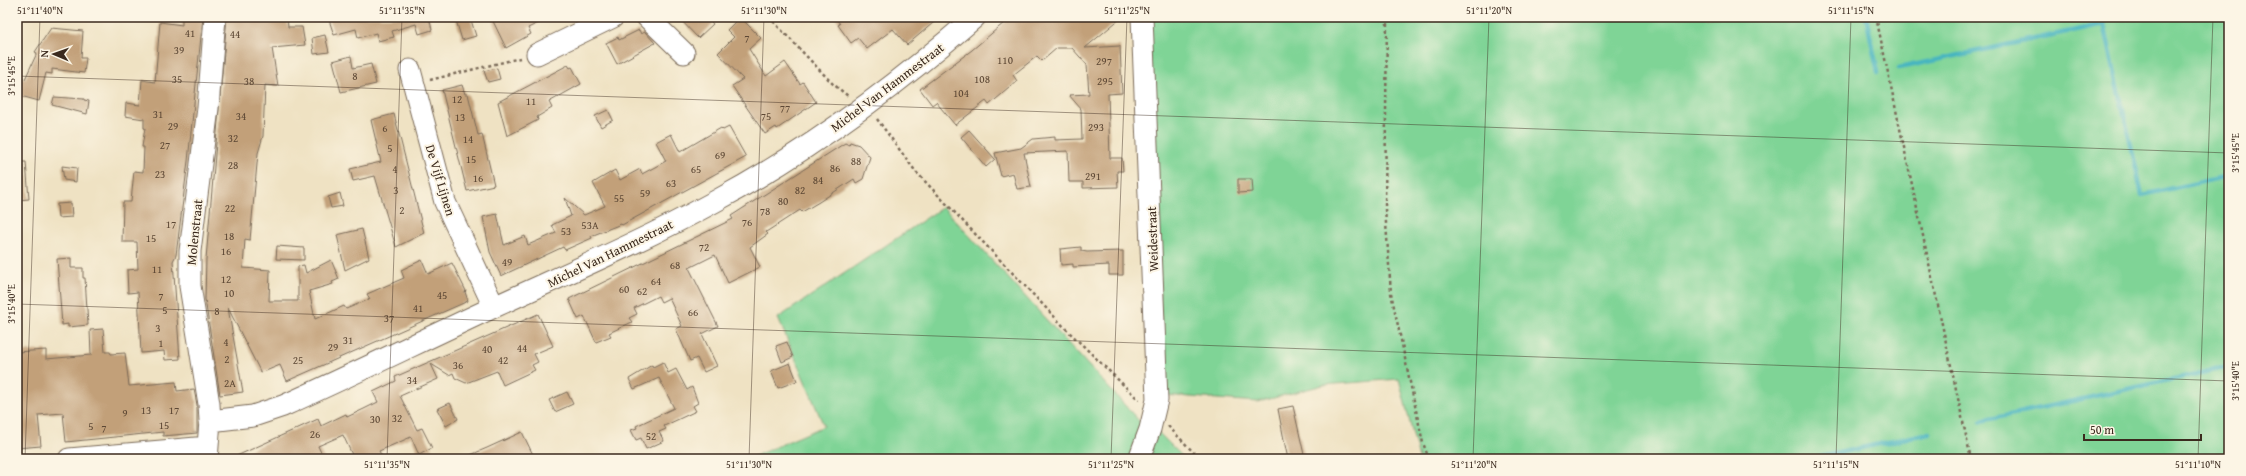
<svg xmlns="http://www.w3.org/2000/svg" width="2246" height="476" font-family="'Gentium Book Plus',serif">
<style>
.green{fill:#7fd496;stroke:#5d7f5a}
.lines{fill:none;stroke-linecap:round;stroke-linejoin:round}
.stream{stroke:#46b5c0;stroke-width:4.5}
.building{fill:#c2a079}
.minor-casing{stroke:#7a6a58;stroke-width:23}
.path{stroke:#7a6a58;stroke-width:2.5;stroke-dasharray:3 3;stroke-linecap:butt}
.minor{stroke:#fff;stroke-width:21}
.ticks{fill:none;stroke:#3b2a1e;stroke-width:1;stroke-opacity:0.45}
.labels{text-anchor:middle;stroke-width:4;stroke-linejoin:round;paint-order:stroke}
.number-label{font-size:11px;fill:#5d4835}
.street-label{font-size:13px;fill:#3b2a1e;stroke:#fcf5e5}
.neatline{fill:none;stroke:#3b2a1e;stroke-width:1.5}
.ticks-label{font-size:10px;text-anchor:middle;fill:#3b2a1e}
</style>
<rect width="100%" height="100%" fill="#fcf5e5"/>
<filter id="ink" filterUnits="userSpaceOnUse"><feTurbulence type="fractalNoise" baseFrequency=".025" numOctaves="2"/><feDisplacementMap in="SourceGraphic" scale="8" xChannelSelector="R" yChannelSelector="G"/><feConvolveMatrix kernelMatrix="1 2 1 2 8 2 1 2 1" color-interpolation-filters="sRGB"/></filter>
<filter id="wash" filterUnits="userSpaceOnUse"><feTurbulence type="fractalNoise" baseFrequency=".012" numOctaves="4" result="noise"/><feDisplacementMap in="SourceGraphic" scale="16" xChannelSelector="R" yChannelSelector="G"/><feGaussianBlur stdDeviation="0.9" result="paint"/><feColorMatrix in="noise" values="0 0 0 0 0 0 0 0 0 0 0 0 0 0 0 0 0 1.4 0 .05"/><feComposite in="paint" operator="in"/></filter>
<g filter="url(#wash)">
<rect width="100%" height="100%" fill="#efe2c3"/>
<path class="green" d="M 1148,17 L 2229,17 L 2229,459 L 1419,459 L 1399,379 L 1323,385 L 1258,402 L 1164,395 Z
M 943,207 L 1142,424 L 1129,459 L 748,459 L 824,426 L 778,318 Z
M 1157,431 L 1185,459 L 1147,459 Z"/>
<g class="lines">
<path class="stream" d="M 1866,17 L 1878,72
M 1899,68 L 2104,24 L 2142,195 L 2229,176
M 1981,421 L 2229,367
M 1811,459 L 1929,433"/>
</g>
<g id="blocks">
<path class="building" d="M 182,17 L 203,17 L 188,161 L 176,255 L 173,261 L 180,359 L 165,360 L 164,351 L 141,353 L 138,292 L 128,293 L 127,270 L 138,269 L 137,242 L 122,242 L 123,202 L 131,202 L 134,171 L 143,172 L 144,147 L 142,147 L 145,128 L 144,128 L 144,119 L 125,116 L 126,103 L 140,105 L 142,80 L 155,82 L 160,22 L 182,25 Z
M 227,17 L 287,17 L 288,27 L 302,27 L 305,45 L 272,48 L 278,86 L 265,85 L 263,136 L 258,153 L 250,240 L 245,239 L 243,268 L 270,270 L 269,301 L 298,301 L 298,266 L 304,265 L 306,273 L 331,260 L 339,279 L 332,282 L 333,284 L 309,291 L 315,319 L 344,306 L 346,309 L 370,299 L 367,294 L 404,278 L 401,270 L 422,260 L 428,274 L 452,263 L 466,291 L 465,292 L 468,301 L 287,381 L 280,365 L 261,373 L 228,308 L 243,392 L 220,395 L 205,299 L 206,259 Z
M 328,17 L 429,17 L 432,30 L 419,34 L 416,24 L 392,31 L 394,37 L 378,41 L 376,33 L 358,38 L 356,29 L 334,35 Z
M 455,17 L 470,17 L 476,36 L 462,40 Z
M 491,17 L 550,17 L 528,28 L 531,34 L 506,48 Z
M 678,17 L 707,17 L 713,24 L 698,38 Z
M 740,17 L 761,38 L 749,49 L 766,76 L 785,62 L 800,84 L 803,82 L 816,102 L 777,129 L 776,127 L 765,134 L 732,86 L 743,79 L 718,53 L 734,37 L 727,30 Z
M 835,17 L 940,17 L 907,45 L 893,29 L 867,49 L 858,38 L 851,43 L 838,25 L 840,24 Z
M 1011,17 L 1122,17 L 1085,48 L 1120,46 L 1122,93 L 1108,94 L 1110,158 L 1122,158 L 1123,171 L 1117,171 L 1118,187 L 1083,188 L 1083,182 L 1069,182 L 1068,151 L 1024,153 L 1031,187 L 1017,189 L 1013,173 L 1001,176 L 995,153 L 1021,148 L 1033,139 L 1055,137 L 1055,140 L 1082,139 L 1081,109 L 1069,95 L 1089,94 L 1087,65 L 1072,48 L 1057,48 L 1042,61 L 1037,56 L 1013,75 L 1017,81 L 1002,94 L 989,105 L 986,101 L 955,125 L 936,102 L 932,105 L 920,89 L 972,50 Z
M 51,28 L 83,31 L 81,58 L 86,58 L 84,73 L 52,69 L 52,74 L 46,73 L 39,101 L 17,95 L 17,75 L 25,79 L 37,53 L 35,52 Z
M 639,30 L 641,34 L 645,32 L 655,43 L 617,64 L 606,43 L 618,37 L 619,40 Z
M 325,35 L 329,52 L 314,54 L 312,38 Z
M 351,56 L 353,68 L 371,64 L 376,84 L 341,92 L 333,61 Z
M 568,65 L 570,68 L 572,67 L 581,84 L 549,102 L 552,108 L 537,117 L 538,120 L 507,136 L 498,102 Z
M 497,68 L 500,79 L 488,82 L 484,71 Z
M 462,85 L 465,94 L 468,94 L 478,135 L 482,134 L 494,185 L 467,191 L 442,90 Z
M 54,97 L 84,99 L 84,100 L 89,101 L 87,114 L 52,105 Z
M 608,110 L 613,120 L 601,127 L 595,116 Z
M 394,114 L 424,233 L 396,247 L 375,176 L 353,181 L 350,169 L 381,162 L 371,120 Z
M 729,127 L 746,157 L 622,225 L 621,224 L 591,236 L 592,238 L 565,250 L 563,247 L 501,276 L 490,252 L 483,217 L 497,214 L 504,245 L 525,236 L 528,245 L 556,233 L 552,225 L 571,216 L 565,198 L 584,215 L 605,206 L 593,183 L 615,170 L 620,180 L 640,169 L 642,174 L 666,161 L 656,142 L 671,134 L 680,152 L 721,128 L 723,130 Z
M 969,130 L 995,159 L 986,167 L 961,137 Z
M 850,142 L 859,145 L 870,157 L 863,179 L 856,183 L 854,179 L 819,202 L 802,212 L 800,210 L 766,232 L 768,234 L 750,247 L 760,267 L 728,283 L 715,255 L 689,268 L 718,326 L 702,334 L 717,366 L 704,372 L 697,358 L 690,361 L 676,329 L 682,326 L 669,298 L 661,302 L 658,296 L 634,308 L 637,314 L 629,318 L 632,322 L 609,333 L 611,336 L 596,342 L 584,316 L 578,319 L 569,299 L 733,219 L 731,216 L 845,143 L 849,145 Z
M 17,162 L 26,162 L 29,199 L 17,200 Z
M 62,166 L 77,168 L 76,182 L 64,180 Z
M 1238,179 L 1252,179 L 1253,192 L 1238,193 Z
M 340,193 L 343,206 L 331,208 L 328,197 Z
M 71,203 L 72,217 L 58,218 L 57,204 Z
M 362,229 L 369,258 L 345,270 L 337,235 Z
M 277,246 L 304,248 L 304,260 L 276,259 Z
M 1081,247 L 1081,251 L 1087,252 L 1123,251 L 1123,275 L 1109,275 L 1109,265 L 1073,267 L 1073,264 L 1061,265 L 1060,249 Z
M 71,258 L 71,268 L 83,268 L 83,278 L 85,278 L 88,325 L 68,327 L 68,324 L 62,325 L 57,259 Z
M 538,314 L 553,346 L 534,354 L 538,362 L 532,365 L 535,370 L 503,385 L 497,371 L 466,383 L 455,378 L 453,373 L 449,375 L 431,364 L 438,379 L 400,396 L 417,430 L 422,428 L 432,448 L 419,455 L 411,437 L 379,451 L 383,459 L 354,459 L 343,435 L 318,446 L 324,459 L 230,459 L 318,419 L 321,426 L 346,414 L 347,417 L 364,409 L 378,402 L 373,392 L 396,381 L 395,377 Z
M 103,329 L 105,352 L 110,352 L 111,354 L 125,353 L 129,386 L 176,382 L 177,391 L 194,389 L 197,405 L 197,433 L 163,436 L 163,432 L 66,442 L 63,413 L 38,415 L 41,446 L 17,448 L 17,352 L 46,350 L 46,359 L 91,355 L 90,330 Z
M 787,342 L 793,357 L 782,362 L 776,346 Z
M 663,362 L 668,373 L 676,369 L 687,390 L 692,387 L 698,403 L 693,406 L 696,411 L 664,426 L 666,429 L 659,432 L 664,441 L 646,449 L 641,438 L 636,440 L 631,430 L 637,428 L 636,426 L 674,408 L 659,378 L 634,389 L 629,379 L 652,365 L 653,367 Z
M 790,363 L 797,381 L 778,388 L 771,371 Z
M 567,392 L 573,404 L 555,412 L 549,400 Z
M 450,403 L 458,419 L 446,426 L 437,409 Z
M 1293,406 L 1305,459 L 1288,459 L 1285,445 L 1278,409 Z
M 522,432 L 535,459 L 461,459 L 487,448 Z"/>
</g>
</g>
<g filter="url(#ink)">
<use href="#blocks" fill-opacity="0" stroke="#7a6a58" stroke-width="1"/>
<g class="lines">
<defs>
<path id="minor" d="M 647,17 L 684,53
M 537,54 L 613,17
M 410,70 L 445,202 L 494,307
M 210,421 L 253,416 L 283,406 C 354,374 423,340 494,307 C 568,273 643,241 714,202 C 808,152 895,87 975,17
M 69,459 L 208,447
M 207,459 L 210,421 L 209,404 L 190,286 L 190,251 L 208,108 L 215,17
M 1139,459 L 1150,429 L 1157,400 L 1142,17"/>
</defs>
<use href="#minor" class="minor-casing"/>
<path class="path" d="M 769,17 L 833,84 L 848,96
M 1387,17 L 1385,209 L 1391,293 L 1423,443 L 1429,459
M 1876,17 L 1971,459
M 430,80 L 520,58
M 877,119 L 916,172 L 1069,332 L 1139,400
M 1168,426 L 1200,459"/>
<use href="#minor" class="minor"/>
</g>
</g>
<path class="ticks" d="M 17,76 L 2229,153M 17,304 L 2229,381M 25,459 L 40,17M 387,459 L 402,17M 749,459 L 764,17M 1111,459 L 1127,17M 1473,459 L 1489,17M 1836,459 L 1851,17M 2198,459 L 2213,17"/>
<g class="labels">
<g class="number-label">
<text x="190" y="37">41</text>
<text x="235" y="38">44</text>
<text x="747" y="42">7</text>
<text x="179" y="54">39</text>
<text x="1005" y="64">110</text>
<text x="1104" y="65">297</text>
<text x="355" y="80">8</text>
<text x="177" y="83">35</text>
<text x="982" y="83">108</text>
<text x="249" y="85">38</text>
<text x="1105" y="85">295</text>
<text x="961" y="97">104</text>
<text x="457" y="103">12</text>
<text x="531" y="105">11</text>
<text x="785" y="112">77</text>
<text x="158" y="118">31</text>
<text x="241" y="120">34</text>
<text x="766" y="120">75</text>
<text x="460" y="121">13</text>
<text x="173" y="130">29</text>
<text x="1096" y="131">293</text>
<text x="385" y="132">6</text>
<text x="233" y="142">32</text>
<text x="468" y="143">14</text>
<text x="165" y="149">27</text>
<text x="390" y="152">5</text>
<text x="720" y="159">69</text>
<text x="471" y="163">15</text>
<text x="856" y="165">88</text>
<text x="233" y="169">28</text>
<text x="835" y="172">86</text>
<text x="395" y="173">4</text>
<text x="696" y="173">65</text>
<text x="160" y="178">23</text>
<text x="1093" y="180">291</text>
<text x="478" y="182">16</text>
<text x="818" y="184">84</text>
<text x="671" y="187">63</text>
<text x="396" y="194">3</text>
<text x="800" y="194">82</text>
<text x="645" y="197">59</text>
<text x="619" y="202">55</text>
<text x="783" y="205">80</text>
<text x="230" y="212">22</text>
<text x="402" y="214">2</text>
<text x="765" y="215">78</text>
<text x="747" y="226">76</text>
<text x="171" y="228">17</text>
<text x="590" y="229">53A</text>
<text x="566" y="235">53</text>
<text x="229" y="240">18</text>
<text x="151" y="242">15</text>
<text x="704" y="251">72</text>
<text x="226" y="255">16</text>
<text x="507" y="266">49</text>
<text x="675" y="269">68</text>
<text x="157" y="273">11</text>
<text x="226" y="283">12</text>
<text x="656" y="285">64</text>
<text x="624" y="293">60</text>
<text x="642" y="295">62</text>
<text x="229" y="297">10</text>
<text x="442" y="299">45</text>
<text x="161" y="300">7</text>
<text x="418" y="312">41</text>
<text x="165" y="314">5</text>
<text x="217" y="315">8</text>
<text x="693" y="316">66</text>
<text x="389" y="322">37</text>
<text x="158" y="332">3</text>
<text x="348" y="344">31</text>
<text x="226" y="346">4</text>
<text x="161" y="347">1</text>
<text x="333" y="351">29</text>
<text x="522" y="352">44</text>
<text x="487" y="353">40</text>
<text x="227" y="363">2</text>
<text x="298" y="364">25</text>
<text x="503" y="364">42</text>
<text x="458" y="369">36</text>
<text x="412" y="384">34</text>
<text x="230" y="387">2A</text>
<text x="146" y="414">13</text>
<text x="174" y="414">17</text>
<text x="125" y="417">9</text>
<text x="397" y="422">32</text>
<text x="375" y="423">30</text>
<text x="164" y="429">15</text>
<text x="91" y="430">5</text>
<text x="104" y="432">7</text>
<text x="315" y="438">26</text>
<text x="651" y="440">52</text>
</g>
<g class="street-label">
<text transform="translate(887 87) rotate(-37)" y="5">Michel Van Hammestraat</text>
<text transform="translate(441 180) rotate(73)" y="5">De Vijf Lijnen</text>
<text transform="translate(194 232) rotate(-84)" y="5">Molenstraat</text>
<text transform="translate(1152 239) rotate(-92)" y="5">Weidestraat</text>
<text transform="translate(610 253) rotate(-26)" y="5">Michel Van Hammestraat</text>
</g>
</g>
<rect width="2246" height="476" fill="none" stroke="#fcf5e5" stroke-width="44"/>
<g transform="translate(54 54) rotate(272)" stroke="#fcf5e5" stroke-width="3" paint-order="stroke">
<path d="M0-3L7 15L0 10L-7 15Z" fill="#3b2a1e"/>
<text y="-6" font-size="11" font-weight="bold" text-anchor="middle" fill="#3b2a1e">N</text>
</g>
<path d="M2084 434v6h117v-6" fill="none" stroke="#3b2a1e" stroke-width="2"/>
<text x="2090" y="434" font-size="12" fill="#3b2a1e" stroke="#fcf5e5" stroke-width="3" paint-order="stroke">50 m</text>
<rect x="22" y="22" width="2202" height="432" class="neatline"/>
<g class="ticks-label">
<text x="40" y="14">51°11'40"N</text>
<text x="402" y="14">51°11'35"N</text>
<text x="764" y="14">51°11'30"N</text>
<text x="1127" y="14">51°11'25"N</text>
<text x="1489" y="14">51°11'20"N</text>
<text x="1851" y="14">51°11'15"N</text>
<text transform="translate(11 76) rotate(-90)" y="4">3°15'45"E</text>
<text transform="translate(2235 153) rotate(-90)" y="4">3°15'45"E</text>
<text transform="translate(11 304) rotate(-90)" y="4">3°15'40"E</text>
<text transform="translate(2235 381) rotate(-90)" y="4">3°15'40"E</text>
<text x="387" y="468">51°11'35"N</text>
<text x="749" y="468">51°11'30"N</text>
<text x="1111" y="468">51°11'25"N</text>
<text x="1474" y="468">51°11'20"N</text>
<text x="1836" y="468">51°11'15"N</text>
<text x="2198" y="468">51°11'10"N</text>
</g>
</svg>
